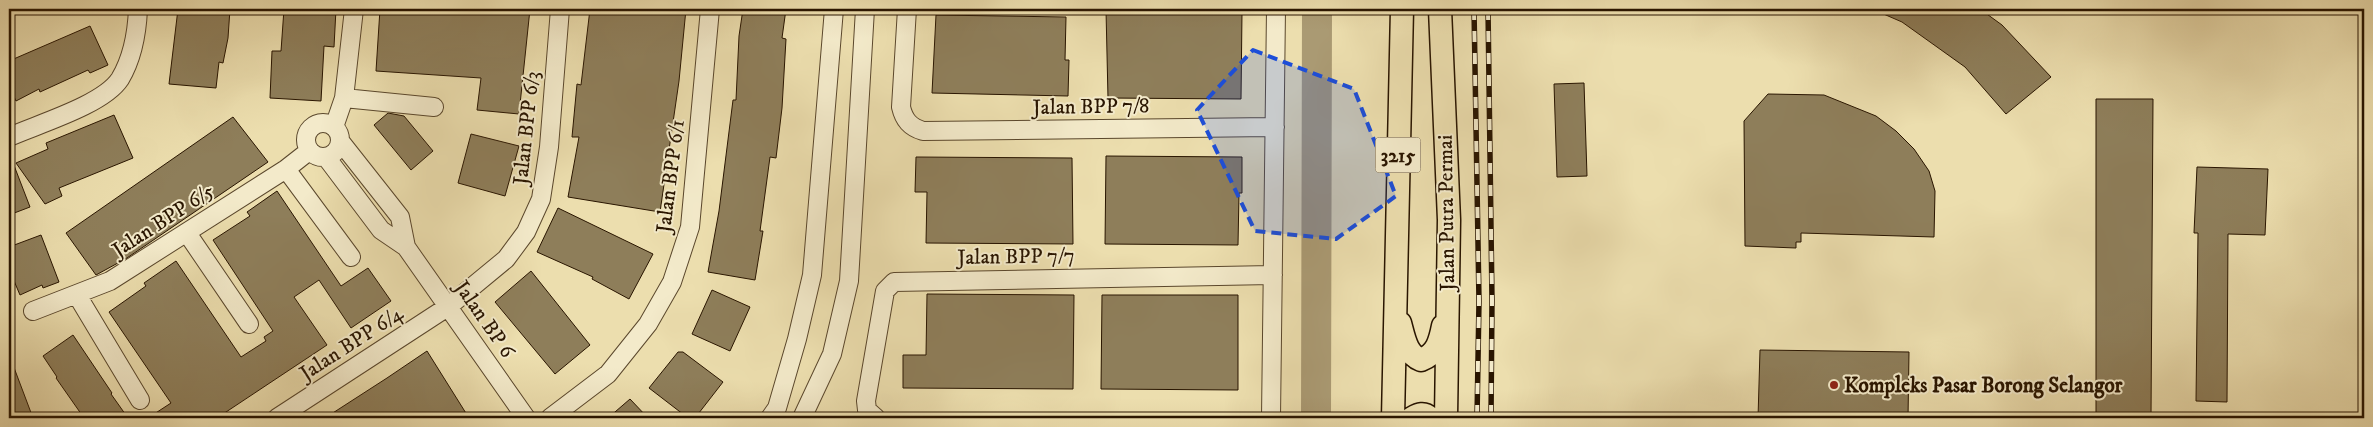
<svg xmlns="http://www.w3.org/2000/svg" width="2373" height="427" font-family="'IM FELL DW Pica',serif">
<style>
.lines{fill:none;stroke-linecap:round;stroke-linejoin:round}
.river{stroke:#aa9a73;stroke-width:30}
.building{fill:#8e7e5a;stroke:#291500}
.minor-casing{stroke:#5a472c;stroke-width:20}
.major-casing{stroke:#291500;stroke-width:25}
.minor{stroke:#f3eaca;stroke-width:18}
.major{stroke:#ecdeae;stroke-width:22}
.rail-casing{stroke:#291500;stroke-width:5.5}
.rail{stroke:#f3eaca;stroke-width:4;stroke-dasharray:11;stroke-linecap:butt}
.marked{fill:#1d4ed8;fill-opacity:0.2;stroke:#1d4ed8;stroke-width:4;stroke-dasharray:10 6;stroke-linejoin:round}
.poi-dot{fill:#8f2418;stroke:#f3eaca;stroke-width:2}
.labels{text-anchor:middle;stroke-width:4;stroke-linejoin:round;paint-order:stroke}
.shield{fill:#f3eaca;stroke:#66553d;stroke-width:1}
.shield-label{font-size:20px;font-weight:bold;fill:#291500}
.street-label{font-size:21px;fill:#291500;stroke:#f3eaca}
.poi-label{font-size:21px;font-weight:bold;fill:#291500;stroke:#f3eaca;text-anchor:start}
</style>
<rect width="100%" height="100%" fill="#ecdeae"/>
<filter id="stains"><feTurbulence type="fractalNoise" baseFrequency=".004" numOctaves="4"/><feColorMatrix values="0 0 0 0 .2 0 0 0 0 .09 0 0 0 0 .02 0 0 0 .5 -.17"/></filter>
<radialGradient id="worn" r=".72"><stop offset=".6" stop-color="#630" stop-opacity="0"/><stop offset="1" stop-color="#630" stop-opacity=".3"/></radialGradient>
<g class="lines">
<path class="river" d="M 1316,418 L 1317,9"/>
</g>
<path class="building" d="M 178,9 L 230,9 L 228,38 L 223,63 L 219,62 L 216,88 L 169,84 Z
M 284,9 L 336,9 L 334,47 L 324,46 L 321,101 L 270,98 L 272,51 L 281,51 Z
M 380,9 L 530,9 L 519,114 L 477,110 L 481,78 L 376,71 Z
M 590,9 L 686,9 L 679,81 L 660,212 L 568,197 L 579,137 L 572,137 L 577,84 L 581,85 Z
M 743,9 L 786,9 L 782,38 L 786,39 L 782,108 L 776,158 L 770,157 L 760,231 L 763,231 L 755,280 L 708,272 L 719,211 L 733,100 L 736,100 L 739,36 Z
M 1872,9 L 1980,9 L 2002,25 L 2051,77 L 2006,114 L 1965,67 L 1902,22 Z
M 1106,10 L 1242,12 L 1241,99 L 1108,98 Z
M 936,15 L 1066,17 L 1065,60 L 1069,60 L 1068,96 L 932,93 Z
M 90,26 L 108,65 L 90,73 L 88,70 L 40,92 L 39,89 L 16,101 L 9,86 L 9,61 Z
M 1584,83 L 1587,176 L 1557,177 L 1554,84 Z
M 1768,94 L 1824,95 L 1876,116 L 1896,131 L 1914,149 L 1929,171 L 1935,191 L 1934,237 L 1801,233 L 1801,242 L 1796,242 L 1796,248 L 1745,246 L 1744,121 Z
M 2096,99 L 2153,99 L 2151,418 L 2096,418 Z
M 388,113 L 404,116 L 433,151 L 411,170 L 374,125 Z
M 114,115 L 133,158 L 59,188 L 62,196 L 45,204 L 16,163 L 48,149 L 46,143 Z
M 233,117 L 268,162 L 127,258 L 96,275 L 66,233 Z
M 471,134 L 519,146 L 505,196 L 458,183 Z
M 10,155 L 30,207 L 9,215 L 9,156 Z
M 1106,156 L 1242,157 L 1242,193 L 1239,193 L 1238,245 L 1105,244 Z
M 916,157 L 1072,158 L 1073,244 L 926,243 L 927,192 L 915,192 Z
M 2197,167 L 2268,169 L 2265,235 L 2228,234 L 2227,402 L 2196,401 L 2198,233 L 2194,233 Z
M 277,191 L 341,286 L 368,268 L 391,301 L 351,328 L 319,280 L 294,297 L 327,345 L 217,418 L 148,418 L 171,403 L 109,312 L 146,286 L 144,283 L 176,261 L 241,357 L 266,341 L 264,337 L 273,331 L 213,240 L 250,216 L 247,212 Z
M 558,208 L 653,254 L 629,299 L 592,279 L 593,277 L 537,252 Z
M 41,235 L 59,282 L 43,288 L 42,285 L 20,295 L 9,269 L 9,247 Z
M 531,271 L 590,345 L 555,374 L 495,302 Z
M 712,290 L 750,307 L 730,351 L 692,334 Z
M 927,294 L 1074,295 L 1073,389 L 903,388 L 903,355 L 926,355 Z
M 1102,295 L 1238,295 L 1238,390 L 1101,389 Z
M 73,335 L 112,393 L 111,394 L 128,418 L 84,418 L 56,378 L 57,377 L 43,356 Z
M 1760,350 L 1909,352 L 1908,418 L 1758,418 Z
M 427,351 L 469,418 L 325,418 L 387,378 Z
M 678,352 L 683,352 L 723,382 L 695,418 L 688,418 L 649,388 Z
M 9,357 L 10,357 L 33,418 L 9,418 Z
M 630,399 L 648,418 L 608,418 Z"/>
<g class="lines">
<defs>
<path id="minor" d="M 907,9 L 901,107 C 904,120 910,127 923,131 L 1275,127
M 344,98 L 434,107
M306 140a17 17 0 1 1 34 0a17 17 0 1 1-34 0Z
M 334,127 L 344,98 L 354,9
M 9,137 C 38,124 103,105 120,79 C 132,59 137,32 138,9
M 340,141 L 400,217 L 406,247
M 326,157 L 381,230 L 406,247 L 526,418
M 286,169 L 351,257
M 187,233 L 249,324
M 77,295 L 140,400
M 33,311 L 110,281 L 286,169 L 309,151
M 277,418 L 449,306 L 506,259 L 526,232 L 541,199 L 549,147 L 560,9
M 550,418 L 608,374 L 648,324 L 672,282 L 690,227 L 710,9
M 770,418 L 777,408 L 797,339 L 812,275 L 834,9
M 802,418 L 832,354 L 849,281 L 865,9
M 876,418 L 867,410 L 866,401 L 885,291 L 894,282 L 1273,275
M 1271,418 L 1276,9"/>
<path id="major" d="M 1440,9 L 1449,220 L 1446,418
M 1400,323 C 1404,337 1406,354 1421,360 C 1437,354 1440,341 1443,326
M 1393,418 L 1402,9
M 1412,418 C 1419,414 1424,412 1430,418"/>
</defs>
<use href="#minor" class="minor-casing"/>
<use href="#major" class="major-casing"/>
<use href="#minor" class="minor"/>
<use href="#major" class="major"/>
<defs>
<path id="rail" d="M 1474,9 L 1479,301 L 1477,418
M 1488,9 L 1492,300 L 1491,418"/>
</defs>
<use href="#rail" class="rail-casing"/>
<use href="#rail" class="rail"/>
</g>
<path class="marked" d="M 1253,50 L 1354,89 L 1396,196 L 1336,239 L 1255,231 L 1197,110 Z"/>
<circle class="poi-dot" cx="1834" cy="385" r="5"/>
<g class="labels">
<rect class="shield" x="1375.5" y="137.5" width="45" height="35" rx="4"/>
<g class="shield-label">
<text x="1398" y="162">3215</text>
</g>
<g class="street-label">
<text transform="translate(1091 106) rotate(-1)" y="7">Jalan BPP 7/8</text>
<text transform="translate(526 128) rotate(-84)" y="7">Jalan BPP 6/3</text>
<text transform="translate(670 176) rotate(-83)" y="7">Jalan BPP 6/1</text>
<text transform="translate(1446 213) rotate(-91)" y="7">Jalan Putra Permai</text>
<text transform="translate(163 220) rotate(-33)" y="7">Jalan BPP 6/5</text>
<text transform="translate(1016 256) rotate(-1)" y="7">Jalan BPP 7/7</text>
<text transform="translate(485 319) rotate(55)" y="7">Jalan BP 6</text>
<text transform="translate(351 343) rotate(-33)" y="7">Jalan BPP 6/4</text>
</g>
<g class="poi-label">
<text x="1844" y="392">Kompleks Pasar Borong Selangor</text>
</g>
</g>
<rect width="2373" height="427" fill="none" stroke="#ecdeae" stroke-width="30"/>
<rect x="10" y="10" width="2353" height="407" fill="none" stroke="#291500" stroke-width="2.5"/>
<rect x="15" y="15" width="2343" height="397" fill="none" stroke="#291500"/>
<rect width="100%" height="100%" filter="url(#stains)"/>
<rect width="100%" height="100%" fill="url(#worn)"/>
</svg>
